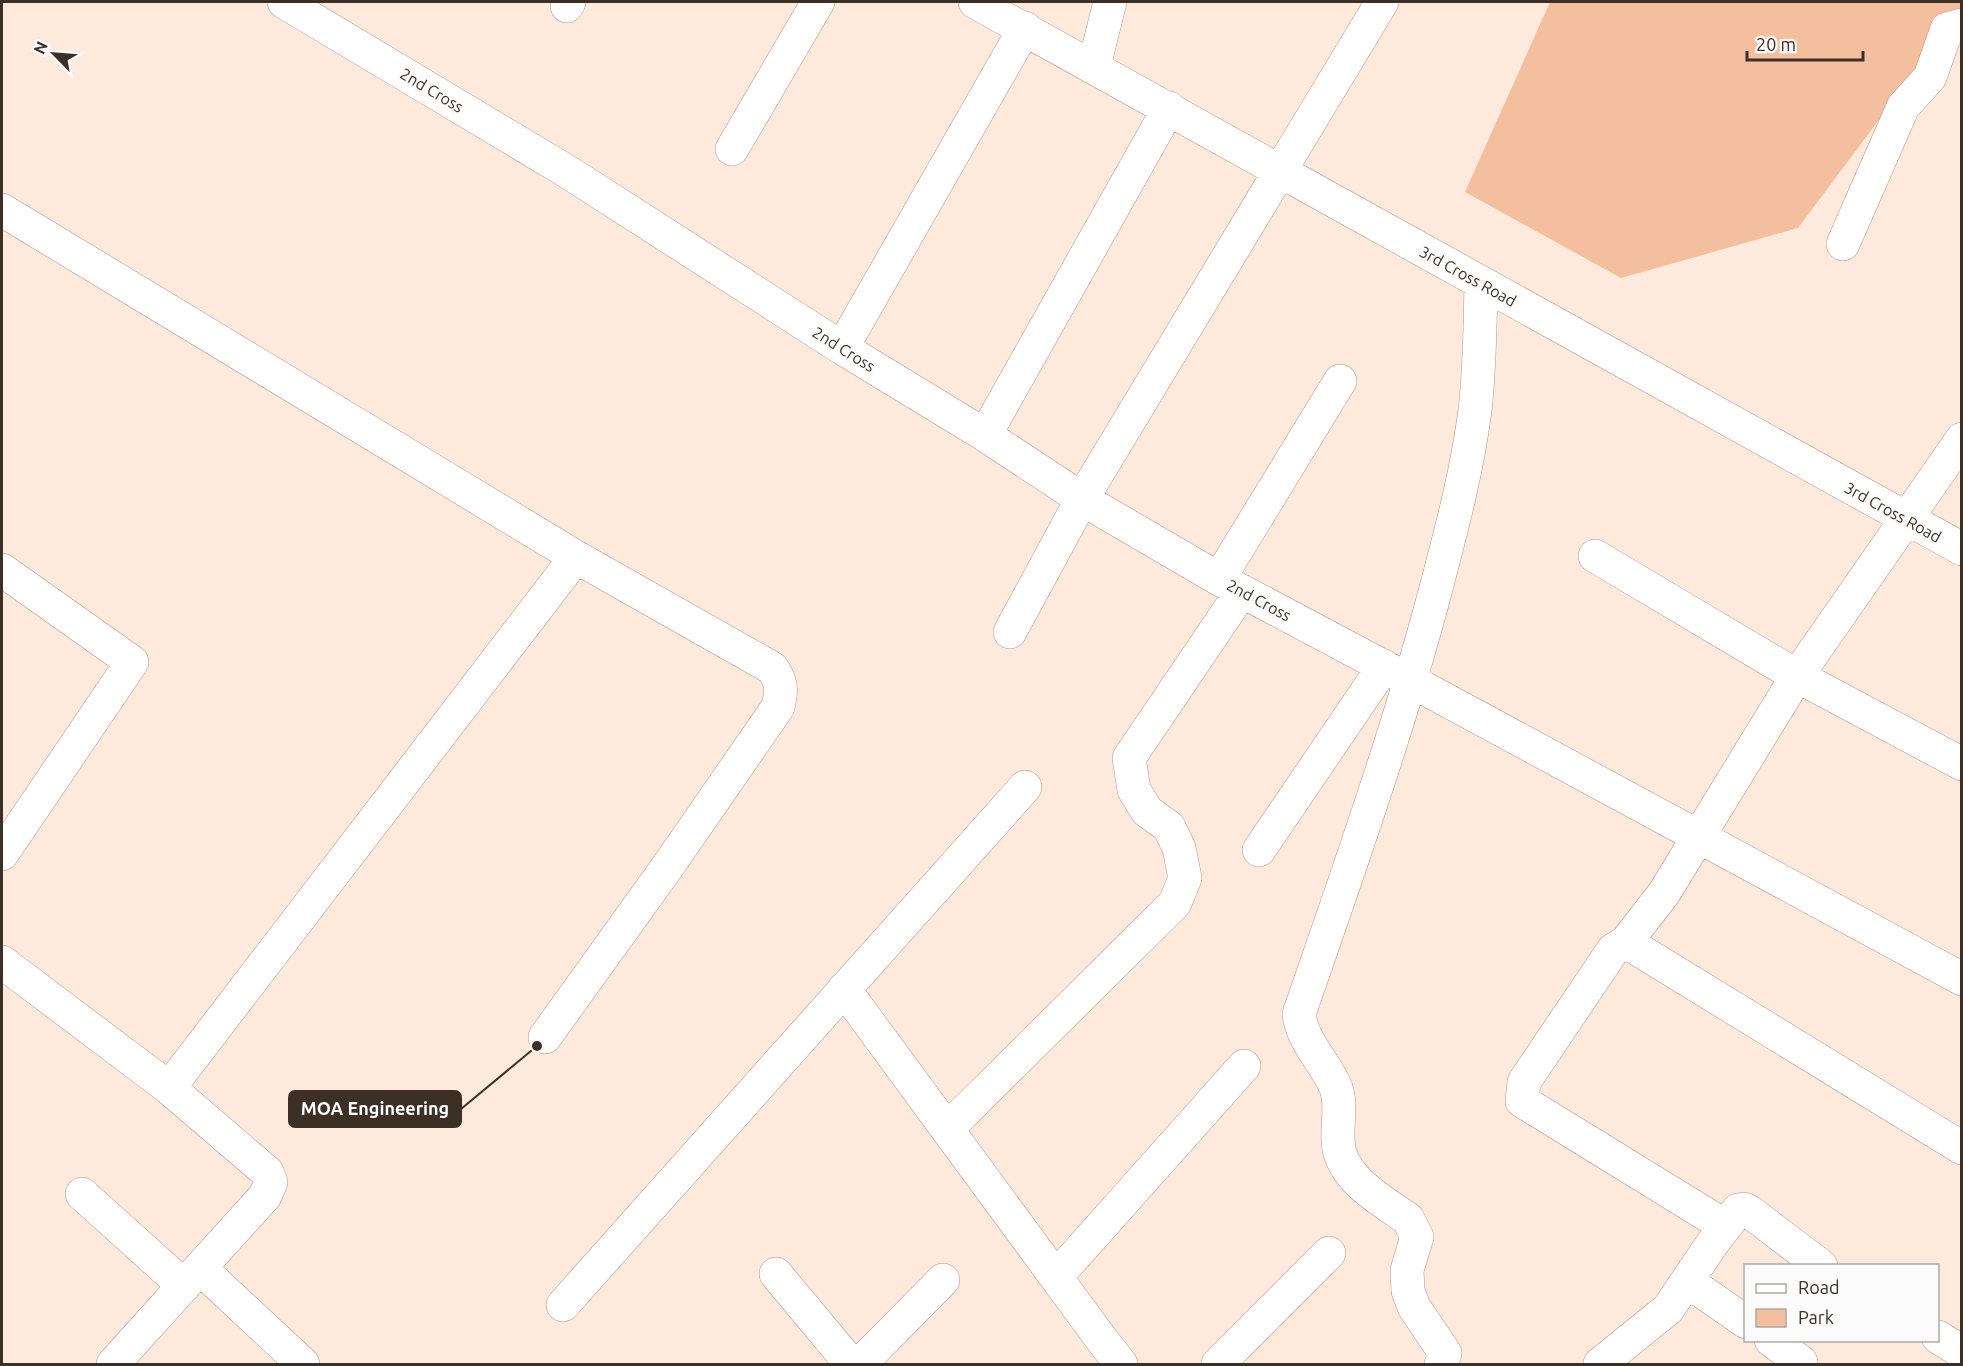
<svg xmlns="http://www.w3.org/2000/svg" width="1963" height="1366" font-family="Ubuntu,sans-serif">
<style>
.green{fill:#f4bf9e}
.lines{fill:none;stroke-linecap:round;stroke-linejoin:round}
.street-casing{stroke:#b69683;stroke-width:34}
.street{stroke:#fff;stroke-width:33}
.labels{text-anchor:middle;stroke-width:5;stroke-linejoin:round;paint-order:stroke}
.street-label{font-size:16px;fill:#3b2f26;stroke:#fbfbfb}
.leader{fill:none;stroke:#3b2f26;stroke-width:2}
.callout-dot{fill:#3b2f26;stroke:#fbfbfb;stroke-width:2}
.callout{fill:#3b2f26;stroke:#3b2f26;stroke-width:2}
.callout-label{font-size:18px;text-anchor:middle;font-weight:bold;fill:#fff}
</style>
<rect width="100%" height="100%" fill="#feeadd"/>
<path class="green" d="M 1550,2 L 1961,2 L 1961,19 L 1947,29 L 1798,228 L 1621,278 L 1465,192 Z"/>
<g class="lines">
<defs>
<path id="street" d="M 284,2 L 568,172 L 842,348 L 985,435 L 1082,499 L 1219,579 L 1411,681 L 1962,979
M 975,2 L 1962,549
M 567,6 L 569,2
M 1094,66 L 1110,2
M 732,149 L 818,2
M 2,210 L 576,557 L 169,1088
M 1843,244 L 1903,107 L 1930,77 L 1947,29 L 1962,25
M 842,348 L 1025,28
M 985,435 L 1169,108
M 1962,439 L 1797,676 L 1664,893 L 1626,942 L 1962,1148
M 1595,556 L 1797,676 L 1962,764
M 2,570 L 132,662 L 2,854
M 1219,579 L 1340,381
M 1010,632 L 1082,499 L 1382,2
M 1259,850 L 1384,666
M 1626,942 L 1613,950 L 1524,1082 L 1522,1101 L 1725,1226
M 2,962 L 169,1088 L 267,1172 L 271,1182 L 265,1196 L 113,1364
M 844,989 L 1102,1340 L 1121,1364
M 545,1037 L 668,866 L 778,707 C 782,691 782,681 772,668 L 576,557
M 947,1129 L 1175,903 L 1185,878 L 1179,848 L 1169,827 L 1147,811 L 1134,790 L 1129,758 L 1242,591
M 82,1194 L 184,1286
M 200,1268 L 303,1364
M 776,1274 L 851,1364
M 1056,1277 L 1244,1066
M 1687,1281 L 1746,1322
M 563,1305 L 1025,787
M 1938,1337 L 1962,1352
M 1771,1340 L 1801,1362
M 860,1364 L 943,1280
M 1218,1364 L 1329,1253
M 1441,1364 L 1445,1353 L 1414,1307 L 1408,1291 L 1407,1270 L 1417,1237 L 1408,1219 C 1381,1200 1338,1177 1338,1139 C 1337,1122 1342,1105 1336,1088 C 1326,1063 1302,1042 1299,1014 C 1347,875 1396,738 1434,596 C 1450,535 1467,473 1475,410 C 1480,368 1480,326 1481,283
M 1600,1364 L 1668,1309 L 1712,1244 L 1738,1210 L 1744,1209 L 1750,1212 L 1821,1266"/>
</defs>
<use href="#street" class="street-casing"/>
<use href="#street" class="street"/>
</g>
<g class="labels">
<g class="street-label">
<text transform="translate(432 90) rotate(31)" y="6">2nd Cross</text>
<text transform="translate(1468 276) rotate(29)" y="6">3rd Cross Road</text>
<text transform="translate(844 349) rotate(32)" y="6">2nd Cross</text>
<text transform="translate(1893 512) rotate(29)" y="6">3rd Cross Road</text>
<text transform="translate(1259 600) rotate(28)" y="6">2nd Cross</text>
</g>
</g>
<path class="leader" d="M537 1046L461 1109"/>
<circle class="callout-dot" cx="537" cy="1046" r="6"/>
<rect class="callout" x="289" y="1091" width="172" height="36" rx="6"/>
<g class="callout-label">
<text x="375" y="1115">MOA Engineering</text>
</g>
<rect width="1963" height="1366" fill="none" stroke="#3b2f26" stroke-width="6"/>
<rect x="1744" y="1264" width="195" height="78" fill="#fbfbfb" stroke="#aea9a6" stroke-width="1.5"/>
<rect x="1756" y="1284" width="30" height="9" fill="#ffffff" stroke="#aea9a6" stroke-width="1.5"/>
<text x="1798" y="1294" font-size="18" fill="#3b2f26">Road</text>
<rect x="1756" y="1309" width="30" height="18" fill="#f4bf9e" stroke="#aea9a6" stroke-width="1.5"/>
<text x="1798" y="1324" font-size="18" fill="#3b2f26">Park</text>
<g transform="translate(54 54) rotate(295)" stroke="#fbfbfb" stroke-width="4.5" paint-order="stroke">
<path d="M0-4.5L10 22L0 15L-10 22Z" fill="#3b2f26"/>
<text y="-9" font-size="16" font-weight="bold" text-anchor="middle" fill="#3b2f26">N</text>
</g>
<path d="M1747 51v9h116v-9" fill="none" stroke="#3b2f26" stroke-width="3"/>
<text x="1756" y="51" font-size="18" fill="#3b2f26" stroke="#fbfbfb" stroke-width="4.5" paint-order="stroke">20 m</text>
</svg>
